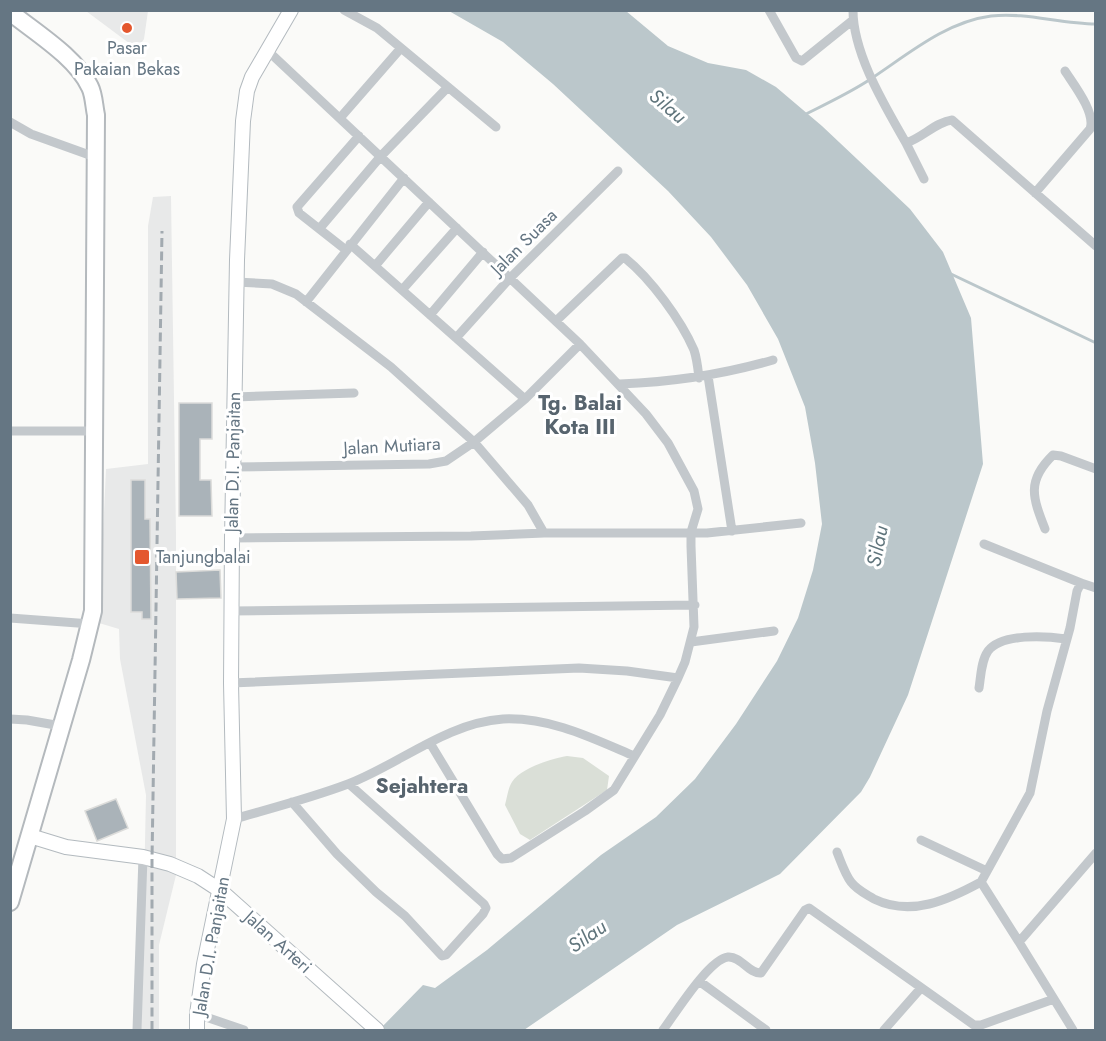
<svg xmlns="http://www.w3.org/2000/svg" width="1106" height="1041" font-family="Jost,sans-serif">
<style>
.built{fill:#e8e9e9}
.green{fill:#dadfd7}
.water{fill:#bbc7cb}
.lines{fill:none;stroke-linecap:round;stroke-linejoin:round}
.stream{stroke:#bbc7cb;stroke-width:3}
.building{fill:#aab3b9;stroke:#dcdcda;stroke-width:1.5}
.secondary-casing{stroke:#b3babf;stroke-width:16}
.highway-casing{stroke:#b4b9bd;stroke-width:20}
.street{stroke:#c3c8cc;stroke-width:9}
.secondary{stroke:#fff;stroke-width:14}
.highway{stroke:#fff;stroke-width:16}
.rail{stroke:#a2aab0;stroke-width:3;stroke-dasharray:9 4.5;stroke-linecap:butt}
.poi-dot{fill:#e4572e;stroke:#fff;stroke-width:2}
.labels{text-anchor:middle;stroke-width:6;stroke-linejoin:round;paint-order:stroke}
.poi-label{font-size:18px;fill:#657683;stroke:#fff}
.street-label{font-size:18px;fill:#657683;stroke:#fff}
.water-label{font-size:20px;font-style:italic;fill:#60757c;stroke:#fff}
.quarter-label{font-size:21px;font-weight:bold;fill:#57646e;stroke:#fff}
</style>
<rect width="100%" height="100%" fill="#fafaf8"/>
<path class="built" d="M 86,11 L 148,11 L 144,39 L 137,49 Z
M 171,196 L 176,534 L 176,875 L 159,945 L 159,1030 L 141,1030 L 146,795 L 120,659 L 119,629 L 99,623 L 106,469 L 148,464 L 148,226 L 153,197 Z"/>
<path class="green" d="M 567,756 L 583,758 L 609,776 L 607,790 L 530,840 L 520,834 L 505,805 C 507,798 508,788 512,782 C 521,768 551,759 567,756 Z"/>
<path class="water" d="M 449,11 L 626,11 L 668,46 L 708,63 L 746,70 L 776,87 L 822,126 L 910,209 L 943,252 L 971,318 L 983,464 L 908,695 L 870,777 L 861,792 L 780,874 L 677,925 L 524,1030 L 379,1030 L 423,985 L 435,988 L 487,950 L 601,855 L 656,817 L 695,779 L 736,724 L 777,661 L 798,618 L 813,570 L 822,524 L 815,463 L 805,407 L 778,339 L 747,285 L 711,237 L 668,191 L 553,84 L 503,42 Z"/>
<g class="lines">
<path class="stream" d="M 806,114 C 826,104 847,94 866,82 C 905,57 944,22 991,16 C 1026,12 1060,24 1096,24
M 951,274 L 1096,343"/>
</g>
<path class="building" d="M 179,403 L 212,403 L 212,439 L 200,439 L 200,480 L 211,480 L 212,516 L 179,516 Z
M 131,480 L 145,480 L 145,519 L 150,519 L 151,619 L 142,619 L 142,612 L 131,612 Z
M 220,570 L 221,598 L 177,599 L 176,572 Z
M 116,799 L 128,828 L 97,841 L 85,811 Z"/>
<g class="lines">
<defs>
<path id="secondary" d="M 30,836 L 66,847 L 143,857 L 170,864 L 198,876 L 221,891 L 377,1030
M 197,1030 L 197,1014 L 204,964 L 234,819 L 231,683 L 232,538 L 237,260 L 243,121 L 247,91 L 252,77 L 291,10"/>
<path id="highway" d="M 10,12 C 36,33 76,57 90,87 C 94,95 94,106 96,115 L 93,611 L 81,660 L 10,902"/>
</defs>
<use href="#secondary" class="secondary-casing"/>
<use href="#highway" class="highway-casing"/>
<path class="street" d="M 769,10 L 796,58 L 802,61 L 853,20
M 853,10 C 853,54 885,106 906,143 C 922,138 936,122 952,120 L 1096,246
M 268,51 L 580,344 L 646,414 L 668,443 L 694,491 L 698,509 L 691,532 L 691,546 L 694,627 L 685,662 L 678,678 L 660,715 L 614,790 L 585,811 L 511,858 L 502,859 L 497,854 L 430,743
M 448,87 L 496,127
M 340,118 L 401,48
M 10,122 L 31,134 L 95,157
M 906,143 L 924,179
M 1035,193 L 1090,129 C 1096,113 1074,85 1065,71
M 320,228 L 381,156 L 448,87 L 377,28 L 344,10
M 350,244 L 525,399
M 346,250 L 299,213 L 297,207 L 359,136
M 375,266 L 429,202
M 236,282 L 272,284 L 296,294 L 391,367 L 474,442 L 528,505 L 544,533
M 402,290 L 457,228
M 306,302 L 404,178
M 430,315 L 483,252
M 556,321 L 622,258 L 625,258 C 651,279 681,320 694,350 C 697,359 698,369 699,378
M 456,338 L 510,278 L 618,171
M 708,376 L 732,531
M 620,384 C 674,382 721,375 773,360
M 234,397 L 354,393
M 10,431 L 95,431
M 233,467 L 429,464 L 446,461 L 474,442 L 525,399 L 580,344
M 1045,529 C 1033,498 1026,481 1053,455 L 1061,456 L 1096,469
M 232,538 L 471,536 L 544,533 L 707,533 L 801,523
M 984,544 L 1081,583
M 231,611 L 695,605
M 10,618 L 91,624
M 691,642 L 774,631
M 231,683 L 579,668 L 627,671 L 678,678
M 979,688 C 981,676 981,661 988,651 C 1002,633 1046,636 1066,639
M 10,719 L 27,720 L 61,726
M 292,802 L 337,854 L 376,892 L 405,916 L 442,956 L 446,955 L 483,914 L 486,908 L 484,904 L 349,784
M 234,819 C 272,808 311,798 348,784 C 400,764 446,723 503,719 C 550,717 592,738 634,756
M 921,840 L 987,871
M 837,852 C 841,862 845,874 851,882 C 857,890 866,894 874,899 C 911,917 948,900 981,882
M 1019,942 L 981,882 L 1030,793 L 1047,711 L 1070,628 L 1077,591 L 1081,583 L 1096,588
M 699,981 L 766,1030
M 197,1014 L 244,1030
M 137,1030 L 143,857
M 663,1030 C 675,1014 709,959 728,957 C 741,956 749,974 761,973 L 805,910 L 809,908 L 974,1025 L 981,1025 L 1054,999
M 884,1030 L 921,988
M 1073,1030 L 1019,942 L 1096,853"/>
<use href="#secondary" class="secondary"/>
<use href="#highway" class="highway"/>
<path class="rail" d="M 152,1030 L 152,860 L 162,231"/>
</g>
<g class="poi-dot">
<circle cx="127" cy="28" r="6"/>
<rect x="134" y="549" width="16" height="16" rx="3"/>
</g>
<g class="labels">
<g class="poi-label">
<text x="127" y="54">Pasar<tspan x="127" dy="21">Pakaian Bekas</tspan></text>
<text x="156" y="563" text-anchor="start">Tanjungbalai</text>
</g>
<g class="street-label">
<text transform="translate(524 242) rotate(-45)" y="6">Jalan Suasa</text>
<text transform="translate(392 446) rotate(-3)" y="6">Jalan Mutiara</text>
<text transform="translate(233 462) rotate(-89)" y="6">Jalan D.I. Panjaitan</text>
<text transform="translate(278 942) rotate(42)" y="6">Jalan Arteri</text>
<text transform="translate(211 946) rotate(-80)" y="6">Jalan D.I. Panjaitan</text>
</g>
<g class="water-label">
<text transform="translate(668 106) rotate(40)" y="7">Silau</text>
<text transform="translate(877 546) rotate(-79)" y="7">Silau</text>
<text transform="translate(587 936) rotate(-35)" y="7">Silau</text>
</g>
<g class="quarter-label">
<text x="580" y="410">Tg. Balai<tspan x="580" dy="24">Kota III</tspan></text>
<text x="422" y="793">Sejahtera</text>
</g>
</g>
<rect width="1106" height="1041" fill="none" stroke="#657683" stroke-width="24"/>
</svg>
